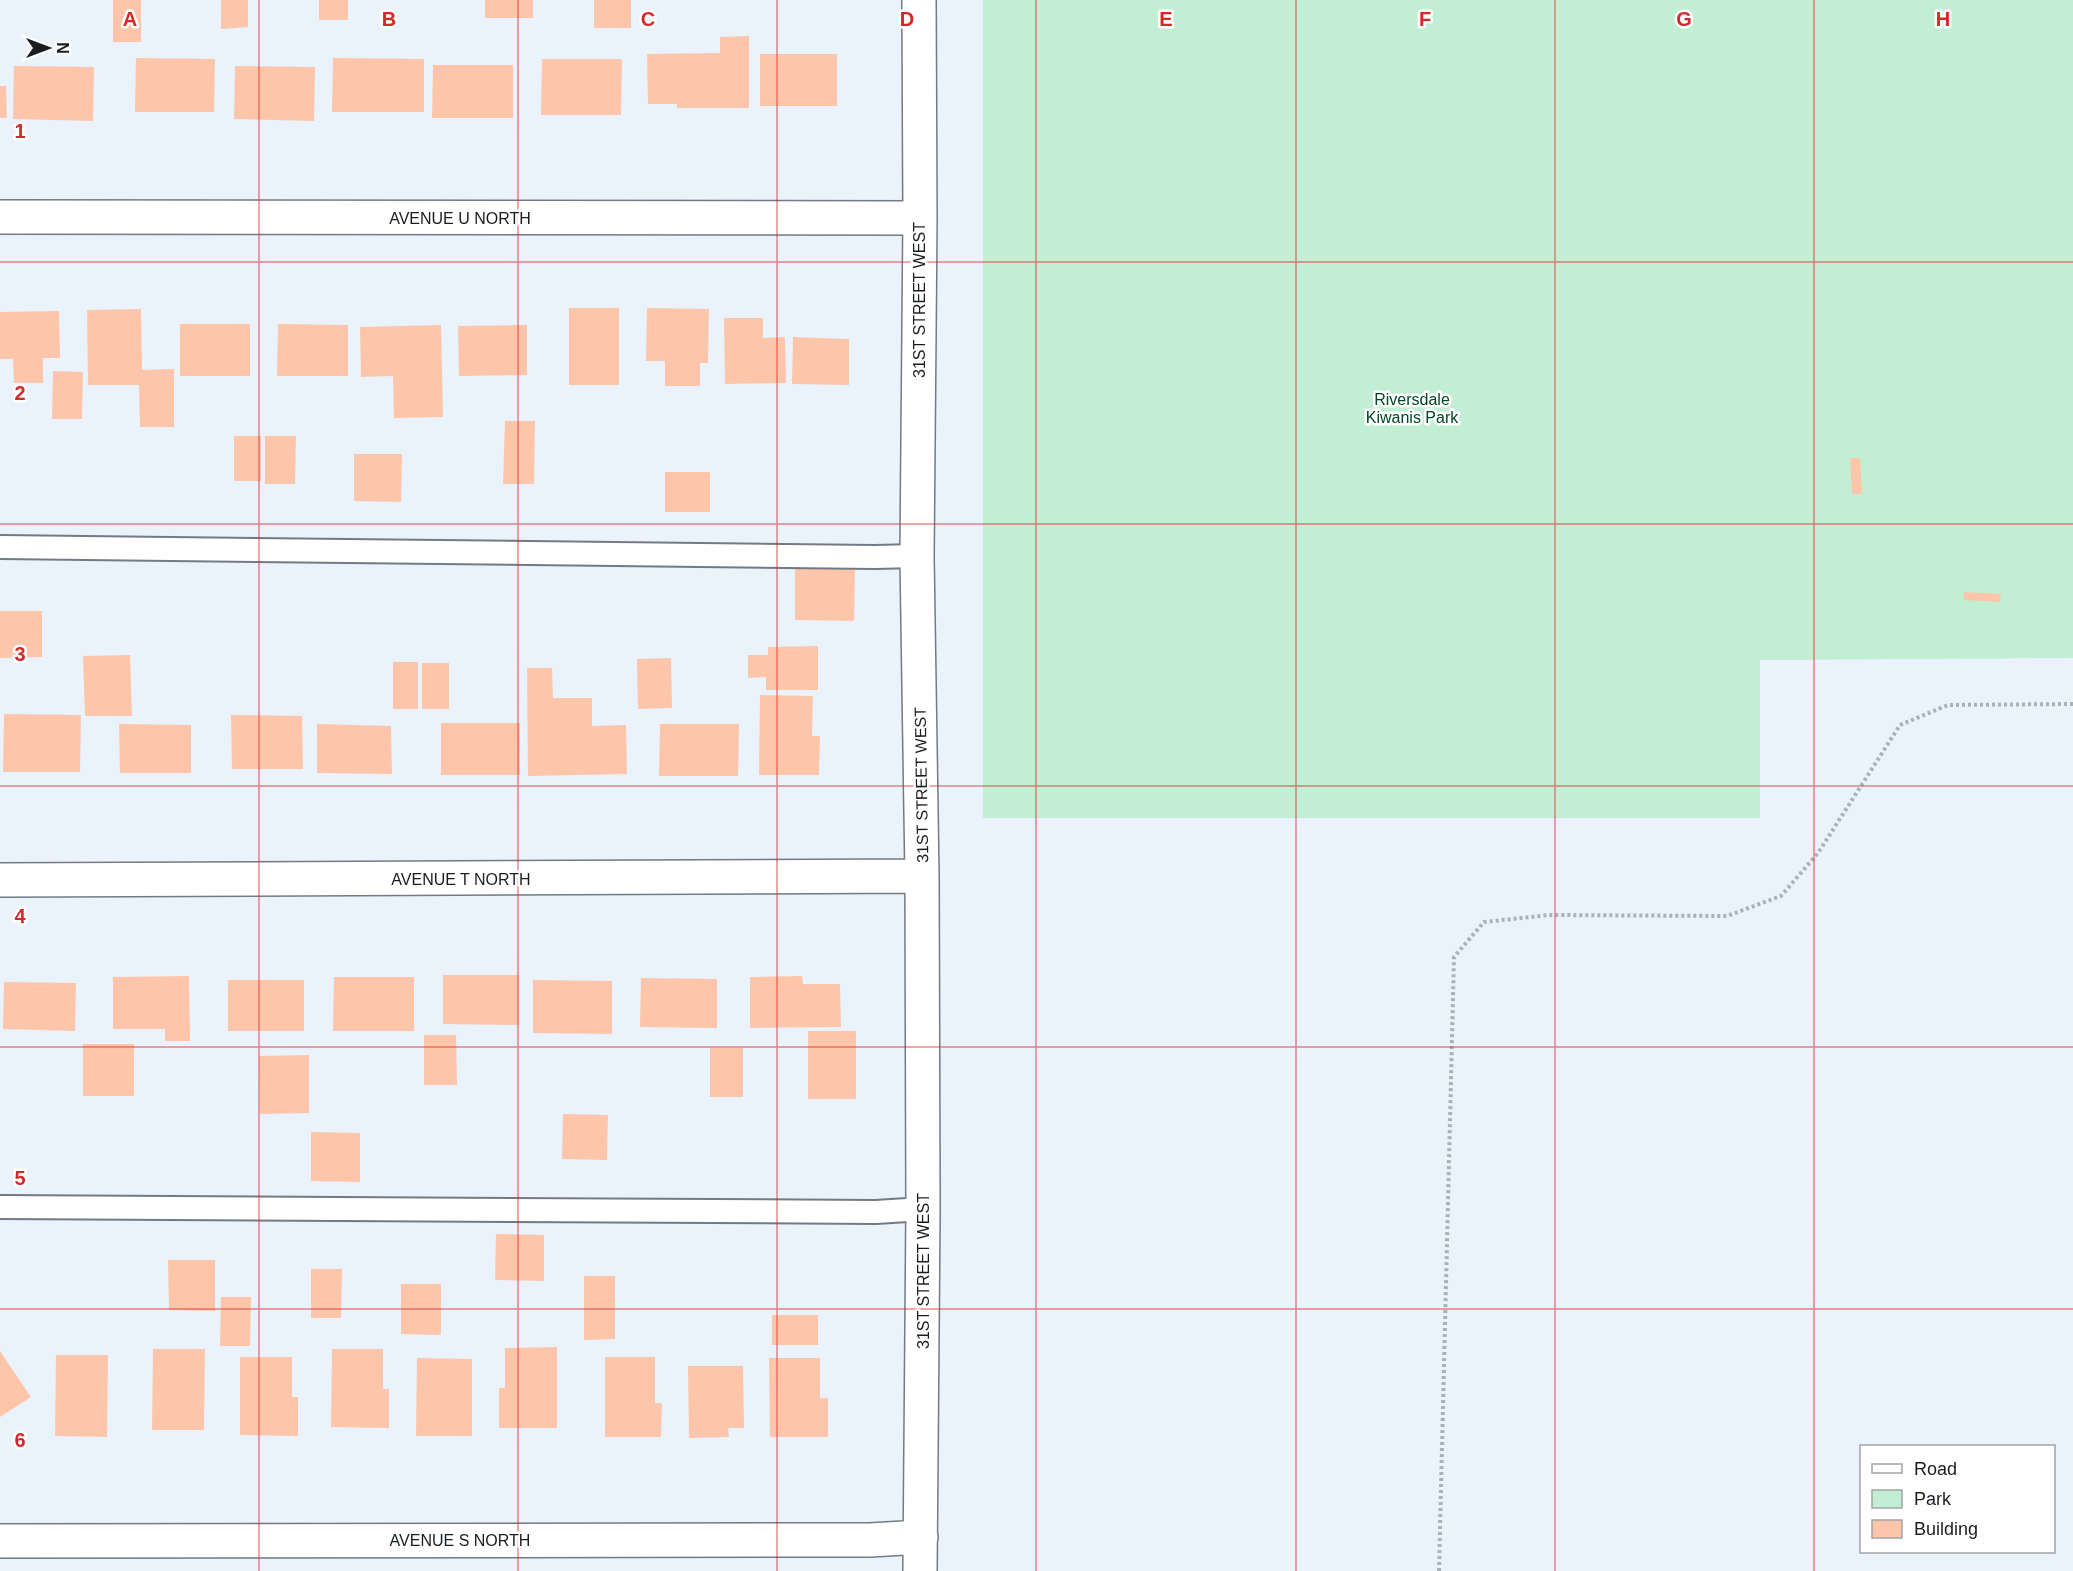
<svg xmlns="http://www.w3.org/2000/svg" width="2073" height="1571" font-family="Arial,sans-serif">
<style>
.green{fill:#c2efd3}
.building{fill:#fdc6ab}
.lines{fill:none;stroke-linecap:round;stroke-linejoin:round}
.service-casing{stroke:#737a83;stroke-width:26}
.minor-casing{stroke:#737a83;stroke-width:36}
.path{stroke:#aab1b9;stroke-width:4;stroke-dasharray:3 3;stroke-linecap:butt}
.service{stroke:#fff;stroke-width:22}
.minor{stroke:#fff;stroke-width:33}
.grid{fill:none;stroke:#d62828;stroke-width:1.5;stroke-opacity:0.55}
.labels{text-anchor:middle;stroke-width:5;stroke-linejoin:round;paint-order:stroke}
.street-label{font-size:16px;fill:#1a1d20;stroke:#fefefe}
.park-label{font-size:16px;fill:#004628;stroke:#fefefe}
.grid-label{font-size:20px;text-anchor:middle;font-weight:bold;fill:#d62828;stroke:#fefefe;stroke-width:5;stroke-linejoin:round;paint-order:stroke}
</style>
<rect width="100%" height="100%" fill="#eaf2fc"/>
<path class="green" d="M 983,0 L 2073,0 L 2073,658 L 1760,660 L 1760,818 L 983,818 Z"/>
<path class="building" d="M 113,0 L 141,0 L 141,42 L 113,42 Z
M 221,0 L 248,0 L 248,27 L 221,29 Z
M 319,0 L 348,0 L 348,20 L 319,20 Z
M 485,0 L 533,0 L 533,18 L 485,18 Z
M 594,0 L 631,0 L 631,28 L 594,28 Z
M 749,36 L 749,108 L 677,108 L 677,104 L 648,104 L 647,54 L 720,53 L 720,37 Z
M 760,54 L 837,54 L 837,106 L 760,106 Z
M 136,58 L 215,59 L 214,112 L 135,112 Z
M 333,58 L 424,59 L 424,112 L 332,112 Z
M 542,59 L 622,59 L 621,115 L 541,115 Z
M 433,65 L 513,65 L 513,118 L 432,118 Z
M 14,66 L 94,67 L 93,121 L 13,119 Z
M 235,66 L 315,67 L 314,121 L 234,119 Z
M 0,86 L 6,86 L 7,118 L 0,118 Z
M 569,308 L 619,308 L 619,385 L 569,385 Z
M 647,308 L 709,309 L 708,363 L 700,363 L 700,386 L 665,386 L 665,361 L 646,361 Z
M 141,309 L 142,370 L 174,369 L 174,427 L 140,427 L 139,385 L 88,385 L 87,310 Z
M 59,311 L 60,358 L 43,358 L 43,383 L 14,383 L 13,359 L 0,359 L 0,312 Z
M 724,318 L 763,318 L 763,338 L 785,337 L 786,383 L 725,384 Z
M 180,324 L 250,324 L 250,376 L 180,376 Z
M 278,324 L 348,325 L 348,376 L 277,376 Z
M 441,325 L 443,417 L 394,418 L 393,376 L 361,377 L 360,327 Z
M 527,325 L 527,375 L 459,376 L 458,326 Z
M 793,337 L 849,339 L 849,385 L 792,384 Z
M 53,371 L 83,372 L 82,419 L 52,419 Z
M 505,421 L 535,421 L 534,484 L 503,484 Z
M 234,436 L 261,436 L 261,481 L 234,481 Z
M 265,436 L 296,436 L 295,484 L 265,484 Z
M 354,454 L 402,454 L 401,502 L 354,501 Z
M 1850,458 L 1860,458 L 1862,494 L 1852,494 Z
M 665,472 L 710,472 L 710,512 L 665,512 Z
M 795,568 L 855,569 L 854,621 L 795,620 Z
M 1964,592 L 2001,594 L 2000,602 L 1964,600 Z
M 0,611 L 42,611 L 42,657 L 0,658 Z
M 818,646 L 818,690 L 766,690 L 766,677 L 748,678 L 748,655 L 768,655 L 768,647 Z
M 130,655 L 132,716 L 85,716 L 83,656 Z
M 671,658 L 672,708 L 638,709 L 637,659 Z
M 393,662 L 418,662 L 418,709 L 393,709 Z
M 422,663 L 449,663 L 449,709 L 422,709 Z
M 527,668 L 552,668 L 553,698 L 592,698 L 592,726 L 626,725 L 627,774 L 528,776 Z
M 760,695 L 813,696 L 812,736 L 820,736 L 819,775 L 759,775 Z
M 4,714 L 81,715 L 80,772 L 3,772 Z
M 231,715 L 302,716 L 303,769 L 232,769 Z
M 441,723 L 520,723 L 520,775 L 441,775 Z
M 119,724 L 191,725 L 191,773 L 120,773 Z
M 317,724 L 391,726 L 392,774 L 317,773 Z
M 660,724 L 739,724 L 738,776 L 659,776 Z
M 443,975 L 519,975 L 519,1025 L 443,1024 Z
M 189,976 L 190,1041 L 165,1041 L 165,1029 L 113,1029 L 113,977 Z
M 802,976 L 803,984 L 840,984 L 841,1027 L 750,1028 L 750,977 Z
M 334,977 L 414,977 L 414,1031 L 333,1031 Z
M 641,978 L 717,979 L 717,1028 L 640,1027 Z
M 228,980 L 304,980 L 304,1031 L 228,1031 Z
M 533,980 L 612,981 L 612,1034 L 533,1033 Z
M 4,982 L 76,983 L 75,1031 L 3,1029 Z
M 808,1031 L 856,1031 L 856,1099 L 808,1099 Z
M 424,1035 L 456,1035 L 457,1085 L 424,1085 Z
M 83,1044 L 134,1044 L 134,1096 L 83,1096 Z
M 710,1048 L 743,1048 L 743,1097 L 710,1097 Z
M 309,1055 L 309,1113 L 260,1114 L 259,1056 Z
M 563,1114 L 608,1115 L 607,1160 L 562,1159 Z
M 311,1132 L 360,1133 L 360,1182 L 311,1181 Z
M 496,1234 L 544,1235 L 544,1281 L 495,1280 Z
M 168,1260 L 215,1260 L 215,1311 L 169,1310 Z
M 311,1269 L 342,1269 L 341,1318 L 311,1318 Z
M 584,1276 L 615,1276 L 615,1339 L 584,1340 Z
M 401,1284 L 441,1284 L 441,1335 L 401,1334 Z
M 221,1297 L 251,1297 L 250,1346 L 220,1346 Z
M 772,1315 L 818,1315 L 818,1345 L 772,1345 Z
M 557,1347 L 557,1428 L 499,1428 L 499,1388 L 505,1388 L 505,1348 Z
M 153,1349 L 205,1349 L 204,1430 L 152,1430 Z
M 332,1349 L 383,1349 L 383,1389 L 389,1389 L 389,1428 L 331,1427 Z
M 0,1351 L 31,1397 L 0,1417 Z
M 56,1355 L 108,1355 L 107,1437 L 55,1436 Z
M 240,1357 L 292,1357 L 292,1397 L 298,1397 L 298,1436 L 240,1435 Z
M 605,1357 L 655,1357 L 655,1403 L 662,1403 L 661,1437 L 605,1437 Z
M 417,1358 L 472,1359 L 472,1436 L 416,1436 Z
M 769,1358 L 820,1358 L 820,1398 L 828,1398 L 828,1437 L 770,1437 Z
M 688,1366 L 743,1366 L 744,1428 L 728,1428 L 729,1437 L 689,1438 Z"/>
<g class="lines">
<defs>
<path id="service" d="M 0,547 L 875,557 L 917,556
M 0,1207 L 876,1212 L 923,1209"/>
<path id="minor" d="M 919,0 L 920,218 L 917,556 L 922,876 L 923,1209 L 920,1571
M 0,217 L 920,218
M 0,880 L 922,876
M 0,1541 L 870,1540 L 921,1537"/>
</defs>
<use href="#service" class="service-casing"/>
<use href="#minor" class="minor-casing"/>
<path class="path" d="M 1439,1571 L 1454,957 L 1484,922 L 1549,915 L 1727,916 L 1781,896 L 1818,853 L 1900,725 L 1948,705 L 2073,704"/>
<use href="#service" class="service"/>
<use href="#minor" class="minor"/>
</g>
<path class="grid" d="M 259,0 L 259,1571M 518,0 L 518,1571M 777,0 L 777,1571M 1036,0 L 1036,1571M 1296,0 L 1296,1571M 1555,0 L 1555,1571M 1814,0 L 1814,1571M 0,262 L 2073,262M 0,524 L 2073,524M 0,786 L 2073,786M 0,1047 L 2073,1047M 0,1309 L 2073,1309"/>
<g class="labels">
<g class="street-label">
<text x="460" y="224">AVENUE U NORTH</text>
<text transform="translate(919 300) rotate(-90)" y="6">31ST STREET WEST</text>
<text transform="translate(921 785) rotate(-91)" y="6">31ST STREET WEST</text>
<text x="461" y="885">AVENUE T NORTH</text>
<text transform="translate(923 1271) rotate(-90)" y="6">31ST STREET WEST</text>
<text x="460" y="1546">AVENUE S NORTH</text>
</g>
<g class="park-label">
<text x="1412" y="405">Riversdale<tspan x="1412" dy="18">Kiwanis Park</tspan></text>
</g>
</g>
<g class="grid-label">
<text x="130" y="26">A</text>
<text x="389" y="26">B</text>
<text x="648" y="26">C</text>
<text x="907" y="26">D</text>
<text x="1166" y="26">E</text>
<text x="1425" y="26">F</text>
<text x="1684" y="26">G</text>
<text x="1943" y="26">H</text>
<text x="20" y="138">1</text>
<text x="20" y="400">2</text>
<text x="20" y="661">3</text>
<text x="20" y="923">4</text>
<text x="20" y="1185">5</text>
<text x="20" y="1447">6</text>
</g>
<rect x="1860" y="1445" width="195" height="108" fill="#fefefe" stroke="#a3a4a5" stroke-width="1.5"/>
<rect x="1872" y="1464" width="30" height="9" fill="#ffffff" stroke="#a3a4a5" stroke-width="1.5"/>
<text x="1914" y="1475" font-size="18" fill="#1a1d20">Road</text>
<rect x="1872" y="1490" width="30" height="18" fill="#c2efd3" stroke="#a3a4a5" stroke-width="1.5"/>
<text x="1914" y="1505" font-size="18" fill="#1a1d20">Park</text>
<rect x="1872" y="1520" width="30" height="18" fill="#fdc6ab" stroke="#a3a4a5" stroke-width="1.5"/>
<text x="1914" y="1535" font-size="18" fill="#1a1d20">Building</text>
<g transform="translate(48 48) rotate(90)" stroke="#fefefe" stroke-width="4.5" paint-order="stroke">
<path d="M0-4.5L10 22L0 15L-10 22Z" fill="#1a1d20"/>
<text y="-9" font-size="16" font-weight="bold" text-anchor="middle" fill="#1a1d20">N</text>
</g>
</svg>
